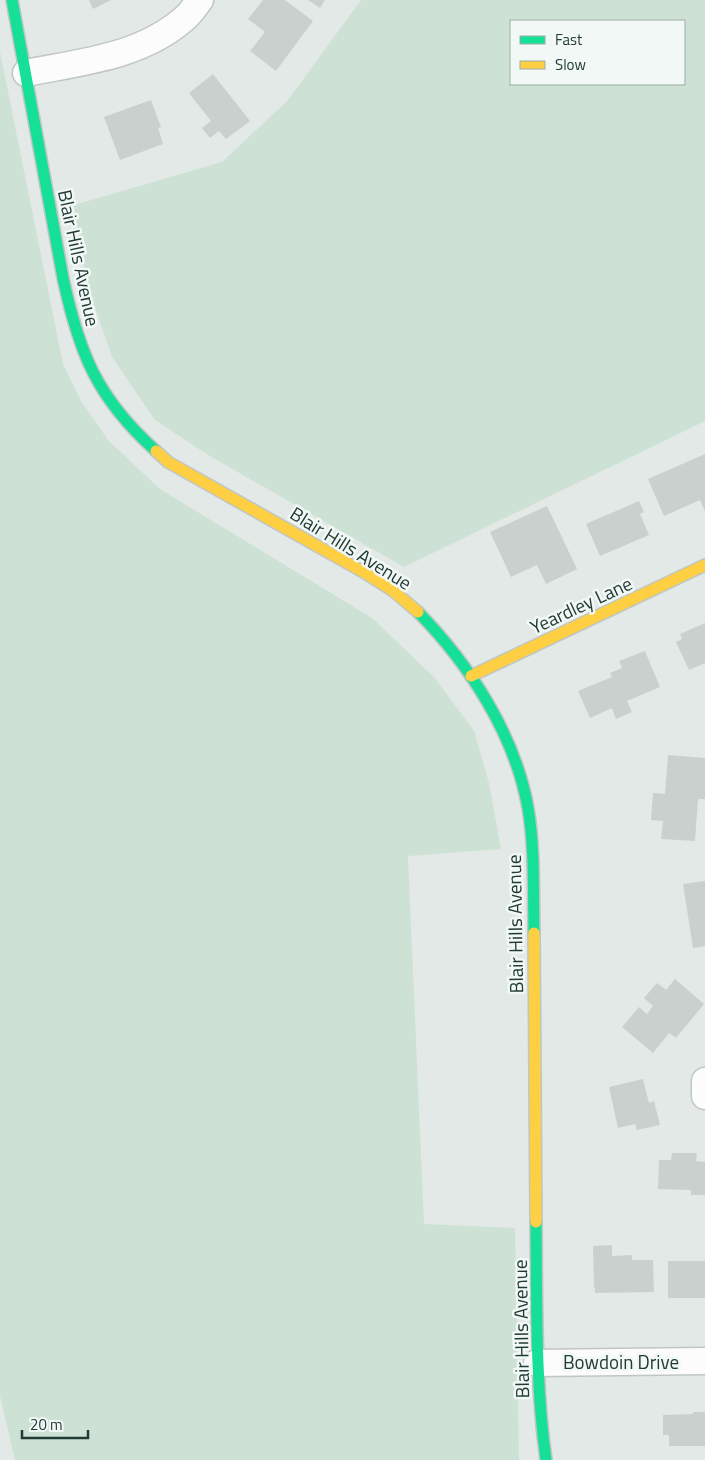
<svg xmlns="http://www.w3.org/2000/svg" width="705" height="1460" font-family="'Titillium Web',sans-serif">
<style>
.green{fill:#cde2d4;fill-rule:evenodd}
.building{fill:#cad0ce}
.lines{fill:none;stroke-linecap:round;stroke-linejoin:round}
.street-casing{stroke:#c0c6c3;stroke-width:29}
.fast-casing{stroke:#bfc6c4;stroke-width:14}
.slow-casing{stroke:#bfc6c4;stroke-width:14}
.street{stroke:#fbfcfb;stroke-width:26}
.fast{stroke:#16e098;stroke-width:11}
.slow{stroke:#ffcf43;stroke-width:11}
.labels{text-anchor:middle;stroke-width:5;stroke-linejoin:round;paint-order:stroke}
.street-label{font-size:19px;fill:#223b36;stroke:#f1f8f5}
</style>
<rect width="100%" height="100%" fill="#e3e9e6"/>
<path class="green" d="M 361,0 L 705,0 L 705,421 L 404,567 L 208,455 L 155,420 L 112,357 L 86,281 L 74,205 L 222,162 L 288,100 ZM 684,21 L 684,84 L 511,84 L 511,21 Z
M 0,52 L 63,364 L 81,401 L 108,440 L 160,489 L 372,618 L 435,678 L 474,731 L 489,783 L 501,849 L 408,856 L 424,1224 L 515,1228 L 519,1460 L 15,1460 L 0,1396 Z"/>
<path class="building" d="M 89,0 L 111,0 L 93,9 Z
M 263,0 L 285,0 L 313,21 L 276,71 L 250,51 L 265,32 L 248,19 Z
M 308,0 L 325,0 L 320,8 Z
M 213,74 L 250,121 L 226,139 L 219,131 L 210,138 L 202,128 L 211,121 L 189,93 Z
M 151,100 L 161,127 L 158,128 L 163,144 L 120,160 L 104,117 Z
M 705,454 L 705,511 L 700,500 L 664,516 L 648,479 Z
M 639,501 L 644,512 L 640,514 L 649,535 L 600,556 L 586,524 Z
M 547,506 L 577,569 L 546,584 L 537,565 L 511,577 L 490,532 Z
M 705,623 L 705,663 L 689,670 L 676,642 L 682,639 L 680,634 Z
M 645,651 L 660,687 L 627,701 L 632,712 L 616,719 L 612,708 L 590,718 L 578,691 L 612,677 L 610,673 L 622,668 L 619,661 Z
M 668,755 L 705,758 L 705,799 L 698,799 L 695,841 L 661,839 L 663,821 L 651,820 L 653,793 L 665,794 Z
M 705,881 L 705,946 L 693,948 L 683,884 Z
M 675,979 L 704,1004 L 676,1038 L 669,1033 L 653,1053 L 622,1027 L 639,1007 L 647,1014 L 653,1006 L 644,998 L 657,983 L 666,990 Z
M 643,1079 L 649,1103 L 654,1101 L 660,1125 L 637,1130 L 635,1124 L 618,1128 L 609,1087 Z
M 672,1153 L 697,1153 L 696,1161 L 705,1162 L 705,1195 L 691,1195 L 691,1190 L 658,1189 L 659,1160 L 671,1160 Z
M 612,1245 L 612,1256 L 632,1255 L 632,1260 L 653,1260 L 654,1292 L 595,1293 L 595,1288 L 594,1288 L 593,1246 Z
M 668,1261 L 705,1261 L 705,1298 L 668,1298 Z
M 693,1412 L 705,1412 L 705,1446 L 669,1446 L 669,1435 L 663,1435 L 663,1415 L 693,1414 Z"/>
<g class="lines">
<defs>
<path id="street" d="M 26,73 C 81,62 141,57 185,18 C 191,13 195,6 200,0
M 705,1081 L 705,1096
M 537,1363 L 705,1361"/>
<path id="fast" d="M 12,0 L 63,278 C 79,353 97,398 156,451
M 418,612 C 470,665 515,735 528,808 C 535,849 533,891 534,933
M 536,1222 C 537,1301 535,1381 546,1460"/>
<path id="slow" d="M 156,451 L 168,462 L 367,574 L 392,590 L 418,612
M 471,676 L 705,565
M 534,933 L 536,1222"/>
</defs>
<use href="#street" class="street-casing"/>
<use href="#fast" class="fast-casing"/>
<use href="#slow" class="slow-casing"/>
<use href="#street" class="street"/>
<use href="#fast" class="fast"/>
<use href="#slow" class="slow"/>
</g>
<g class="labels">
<g class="street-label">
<text transform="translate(79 258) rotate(78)" y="7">Blair Hills Avenue</text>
<text transform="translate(351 548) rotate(32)" y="7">Blair Hills Avenue</text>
<text transform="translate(581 605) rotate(-25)" y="7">Yeardley Lane</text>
<text transform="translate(515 924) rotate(-91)" y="7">Blair Hills Avenue</text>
<text transform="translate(521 1329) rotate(-91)" y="7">Blair Hills Avenue</text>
<text x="621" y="1369">Bowdoin Drive</text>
</g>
</g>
<rect x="510" y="20" width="175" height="65" fill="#f1f8f5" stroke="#9eaca9"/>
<rect x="520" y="36" width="25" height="8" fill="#16e098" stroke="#9eaca9"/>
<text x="555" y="45" font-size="15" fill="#223b36">Fast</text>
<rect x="520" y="61" width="25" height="8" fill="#ffcf43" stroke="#9eaca9"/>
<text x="555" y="70" font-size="15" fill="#223b36">Slow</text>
<path d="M22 1430v8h66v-8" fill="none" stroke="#223b36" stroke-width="2.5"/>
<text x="30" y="1430" font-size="15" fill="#223b36" stroke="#f1f8f5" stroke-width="4" paint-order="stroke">20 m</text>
</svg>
